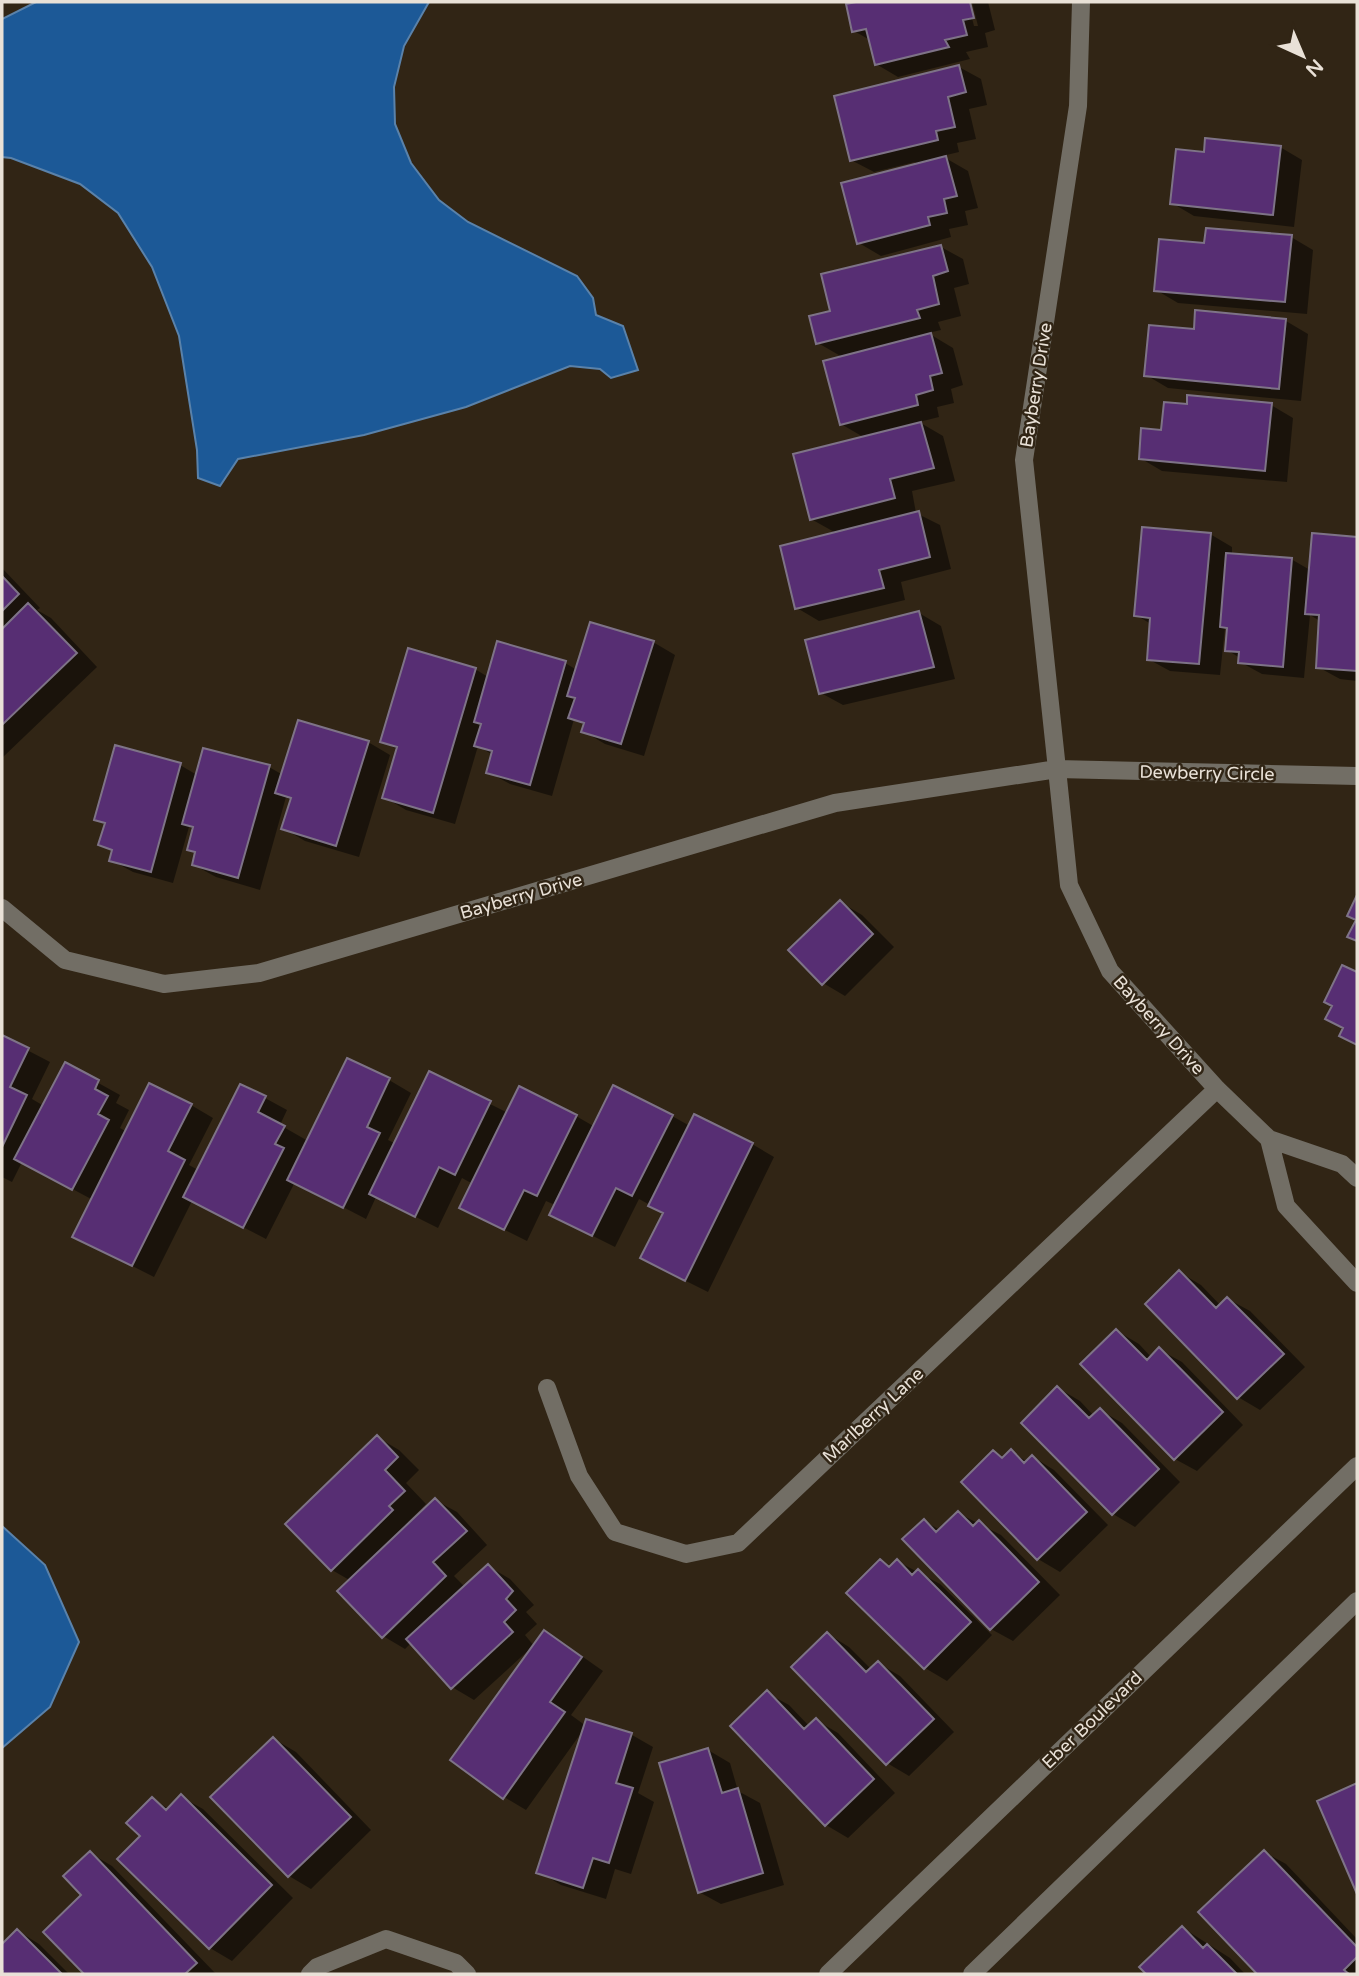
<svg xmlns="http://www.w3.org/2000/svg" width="1359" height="1976" font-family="'Varela Round',sans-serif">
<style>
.water{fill:#1c5997;stroke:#5a82aa;stroke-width:2}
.shadow{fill:#0007}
.building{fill:#572e73;stroke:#7e7387;stroke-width:2}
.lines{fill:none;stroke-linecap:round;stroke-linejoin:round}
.minor{stroke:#726e65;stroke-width:18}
.labels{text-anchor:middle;stroke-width:5;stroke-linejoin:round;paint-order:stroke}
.street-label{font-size:18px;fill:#e9e1d7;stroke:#312515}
</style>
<rect width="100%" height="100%" fill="#312515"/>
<path class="water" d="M 36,2 L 429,2 L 404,46 L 394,87 L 395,124 L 411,163 L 439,200 L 468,222 L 577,276 L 593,298 L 596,315 L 623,326 L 638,370 L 611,378 L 600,369 L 570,366 L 466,407 L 364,435 L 238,459 L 220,486 L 198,478 L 197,450 L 179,336 L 152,267 L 118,213 L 80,184 L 11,158 L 2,157 L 2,19 Z
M 2,1526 L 45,1565 L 79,1642 L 50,1707 L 2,1748 Z"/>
<path class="shadow" d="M 863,2 L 968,2 L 974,26 L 978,26 L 972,2 L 988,2 L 995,30 L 985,33 L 988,47 L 966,52 L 970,59 L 898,77 L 876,64 L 870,40 L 854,31 L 848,5 Z
M 959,67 L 981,79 L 987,105 L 969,109 L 976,139 L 957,143 L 959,152 L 942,156 L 968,171 L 978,208 L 965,211 L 968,225 L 949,229 L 951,237 L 881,256 L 859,243 L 916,166 L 915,162 L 874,172 L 851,160 Z
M 1280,147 L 1302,160 L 1294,227 L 1194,216 L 1172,203 Z
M 1291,237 L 1313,250 L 1307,314 L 1178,303 L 1156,290 L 1206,245 Z
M 941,247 L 963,259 L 969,284 L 954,288 L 961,316 L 938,322 L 941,330 L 928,333 L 953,348 L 963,385 L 951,389 L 954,403 L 937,407 L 939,417 L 919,422 L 943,436 L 955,481 L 912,491 L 916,513 L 940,525 L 951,569 L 901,582 L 905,600 L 819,621 L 797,608 L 836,533 L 811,519 L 865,438 L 841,424 L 844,358 L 818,343 L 832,312 Z
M 1286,321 L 1308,334 L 1301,401 L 1168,388 L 1146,375 L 1195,331 Z
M 1271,405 L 1293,418 L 1287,482 L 1162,471 L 1140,458 L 1162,432 L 1188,406 Z
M 1210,534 L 1232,547 L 1232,555 L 1291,559 L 1310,570 L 1313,535 L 1357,539 L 1357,681 L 1340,679 L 1318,667 L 1320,621 L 1310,615 L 1304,678 L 1262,674 L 1240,662 L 1240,658 L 1227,650 L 1229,630 L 1225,628 L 1220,675 L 1170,671 L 1148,659 L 1151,624 L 1136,615 Z
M 2,568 L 40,608 L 37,610 L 51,618 L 97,667 L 2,758 Z
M 919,613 L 941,626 L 955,679 L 843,705 L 821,693 Z
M 653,642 L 675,655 L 644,756 L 605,744 L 583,731 L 585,725 L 574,719 L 552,796 L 510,784 L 488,772 L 493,755 L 478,746 L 455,824 L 406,810 L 384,797 L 398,750 L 382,741 L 475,669 L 488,677 L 565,663 L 577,670 Z
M 368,742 L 390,755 L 359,857 L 305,841 L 283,828 L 292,801 L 286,797 L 260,890 L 216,877 L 194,865 L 197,854 L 189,849 L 194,830 L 189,827 L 173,883 L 133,872 L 111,860 L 113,852 L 100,845 L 106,825 L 96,819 L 180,765 L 197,775 L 269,767 L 283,775 Z
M 840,902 L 862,915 L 894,947 L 845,996 L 823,983 Z
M 2,1037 L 50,1062 L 32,1099 L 44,1106 L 66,1065 L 120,1095 L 116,1103 L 129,1110 L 120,1128 L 127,1132 L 191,1105 L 213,1118 L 189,1165 L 198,1170 L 265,1098 L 287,1110 L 280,1125 L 308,1141 L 348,1061 L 389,1080 L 411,1093 L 388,1140 L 396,1144 L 430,1074 L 508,1113 L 576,1116 L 595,1127 L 672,1116 L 690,1126 L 752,1144 L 774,1157 L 708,1292 L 664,1270 L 665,1213 L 639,1199 L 615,1247 L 573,1226 L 555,1205 L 546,1201 L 527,1241 L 483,1219 L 473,1184 L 462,1178 L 438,1228 L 376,1197 L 366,1219 L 295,1182 L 266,1239 L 192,1201 L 154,1277 L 75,1237 L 93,1200 L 22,1162 L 12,1182 L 2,1177 Z
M 1179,1272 L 1201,1285 L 1221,1306 L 1228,1299 L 1250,1311 L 1305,1367 L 1260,1410 L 1238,1397 Z
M 1117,1331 L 1139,1344 L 1152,1358 L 1160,1350 L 1182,1362 L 1243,1425 L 1197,1471 L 1175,1459 Z
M 1058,1388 L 1080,1401 L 1094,1416 L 1100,1410 L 1122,1423 L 1180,1482 L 1135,1527 L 1113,1514 L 1023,1423 Z
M 377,1437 L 399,1450 L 419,1470 L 406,1483 L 426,1504 L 408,1522 L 410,1524 L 435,1500 L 457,1512 L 487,1545 L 454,1576 L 465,1587 L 488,1566 L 510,1579 L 534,1605 L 526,1612 L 537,1624 L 525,1635 L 534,1646 L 544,1632 L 566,1645 L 603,1671 L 571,1715 L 586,1726 L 588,1721 L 632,1735 L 653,1747 L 638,1793 L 654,1802 L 631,1874 L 615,1869 L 606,1899 L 561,1885 L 539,1872 L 584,1729 L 526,1810 L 504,1797 L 452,1760 L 532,1650 L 531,1648 L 474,1700 L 452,1687 L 411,1643 L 405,1649 L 383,1636 L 351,1581 L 332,1570 Z
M 993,1452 L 1004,1458 L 1011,1452 L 1028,1462 L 1033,1457 L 1054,1470 L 1108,1525 L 1060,1572 L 1038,1559 Z
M 958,1513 L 1001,1535 L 1060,1595 L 1013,1641 L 991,1629 L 924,1521 L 940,1530 Z
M 880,1561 L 891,1568 L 897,1561 L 940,1584 L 992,1635 L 947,1681 L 925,1668 Z
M 828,1634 L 849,1647 L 871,1669 L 878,1663 L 900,1676 L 954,1732 L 909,1776 L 887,1763 Z
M 767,1693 L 789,1705 L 810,1727 L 816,1720 L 838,1733 L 895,1793 L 848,1838 L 826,1825 L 732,1726 Z
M 274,1739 L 296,1752 L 371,1830 L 311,1889 L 289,1876 Z
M 708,1750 L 730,1763 L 738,1791 L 760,1803 L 784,1885 L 721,1904 L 699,1892 Z
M 1357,1785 L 1357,1890 L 1319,1802 Z
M 181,1797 L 203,1809 L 293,1898 L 232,1961 L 210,1948 L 142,1836 L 152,1799 L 169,1809 Z
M 1264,1852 L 1286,1864 L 1357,1939 L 1357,1974 L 1260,1974 L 1200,1912 Z
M 90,1853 L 112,1866 L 216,1974 L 86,1974 L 45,1932 L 84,1895 Z
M 1183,1928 L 1230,1958 L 1245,1974 L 1148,1974 L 1141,1967 Z
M 18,1931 L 39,1944 L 69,1974 L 3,1974 L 6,1971 L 2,1967 L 2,1946 Z"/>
<path class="building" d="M 856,2 L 970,2 L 974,18 L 963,20 L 967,35 L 945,40 L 949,47 L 875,65 L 866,29 L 852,32 L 846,4 Z
M 959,65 L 966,92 L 948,97 L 955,127 L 936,131 L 938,140 L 850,161 L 834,96 Z
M 1205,138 L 1281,146 L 1273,215 L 1170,204 L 1176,149 L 1204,152 Z
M 946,156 L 957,196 L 944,199 L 947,213 L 928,217 L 930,225 L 857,244 L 841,183 Z
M 1206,228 L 1292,235 L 1285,302 L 1154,291 L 1159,239 L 1204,243 Z
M 941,245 L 948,271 L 933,276 L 939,304 L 917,310 L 920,318 L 816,344 L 809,316 L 830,311 L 821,274 Z
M 1195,310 L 1286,319 L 1279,389 L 1144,376 L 1149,325 L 1194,329 Z
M 931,333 L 942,373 L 930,376 L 933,390 L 916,395 L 918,405 L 840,425 L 823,361 Z
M 1187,395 L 1272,403 L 1265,471 L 1139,459 L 1141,428 L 1161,430 L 1164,402 L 1187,404 Z
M 921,422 L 934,468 L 890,479 L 895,498 L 810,520 L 793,454 Z
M 919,511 L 930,557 L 879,570 L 884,588 L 795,609 L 780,546 Z
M 1142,527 L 1211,533 L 1199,664 L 1147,660 L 1150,618 L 1134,616 Z
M 1312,533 L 1357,537 L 1357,671 L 1316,668 L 1319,615 L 1305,614 Z
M 1226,553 L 1292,558 L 1283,667 L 1238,663 L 1239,652 L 1225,651 L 1227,628 L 1220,627 Z
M 2,576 L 19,594 L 2,611 Z
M 28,603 L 77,653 L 2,725 L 2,629 Z
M 919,611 L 934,667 L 819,694 L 805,640 Z
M 590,622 L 654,641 L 621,744 L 581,732 L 584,723 L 568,718 L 575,698 L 567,696 Z
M 497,641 L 566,661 L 530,785 L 486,773 L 492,751 L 474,746 L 481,724 L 474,722 Z
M 408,648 L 476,668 L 433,813 L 382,798 L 397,747 L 380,742 Z
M 298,720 L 369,741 L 336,846 L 281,829 L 291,798 L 275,793 Z
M 115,745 L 181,763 L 151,872 L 109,861 L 112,850 L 98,845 L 105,823 L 94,820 Z
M 203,748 L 270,765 L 238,878 L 192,865 L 195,852 L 187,850 L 193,827 L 182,824 Z
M 1357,895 L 1357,941 L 1347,937 L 1356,920 L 1347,916 Z
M 840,900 L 873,934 L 822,985 L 788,950 Z
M 1342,965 L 1357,972 L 1357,1045 L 1339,1036 L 1343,1028 L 1325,1019 L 1332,1006 L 1324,1002 Z
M 2,1035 L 29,1048 L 10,1087 L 27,1095 L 2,1147 Z
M 347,1058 L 390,1078 L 367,1127 L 380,1133 L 343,1208 L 287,1180 Z
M 65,1062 L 99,1080 L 95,1089 L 108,1096 L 98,1114 L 109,1120 L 72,1190 L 14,1159 Z
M 429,1071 L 491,1101 L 455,1175 L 439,1167 L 415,1217 L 369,1194 Z
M 149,1083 L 192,1104 L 168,1151 L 185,1160 L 132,1266 L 72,1237 Z
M 240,1084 L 266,1096 L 258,1112 L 285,1126 L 275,1144 L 284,1148 L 243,1228 L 183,1197 Z
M 613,1085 L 673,1115 L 632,1196 L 616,1188 L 592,1236 L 549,1215 Z
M 519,1086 L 577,1115 L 537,1196 L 524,1190 L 504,1230 L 459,1208 Z
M 694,1114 L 753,1143 L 685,1281 L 640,1258 L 663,1213 L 648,1206 Z
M 1179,1270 L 1216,1308 L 1227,1297 L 1284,1354 L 1237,1399 L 1145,1304 Z
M 1116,1329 L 1147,1360 L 1159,1347 L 1223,1412 L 1174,1460 L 1080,1364 Z
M 1057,1386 L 1089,1418 L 1100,1408 L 1159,1469 L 1112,1515 L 1021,1423 Z
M 377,1435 L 398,1457 L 385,1470 L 405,1491 L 389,1506 L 393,1510 L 331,1571 L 285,1524 Z
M 1011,1449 L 1024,1463 L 1032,1455 L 1087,1512 L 1037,1560 L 961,1482 L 993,1450 L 1002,1458 Z
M 435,1498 L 467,1531 L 433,1562 L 446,1576 L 382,1638 L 337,1591 Z
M 958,1511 L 973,1526 L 979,1520 L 1039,1582 L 990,1630 L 902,1539 L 924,1519 L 936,1532 Z
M 880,1559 L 889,1567 L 897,1559 L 912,1575 L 918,1569 L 971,1622 L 924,1669 L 846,1593 Z
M 488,1564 L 513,1591 L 506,1599 L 516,1610 L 504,1622 L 513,1632 L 451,1689 L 406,1639 Z
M 544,1630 L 582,1657 L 550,1702 L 565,1712 L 503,1799 L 450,1760 Z
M 827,1632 L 866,1672 L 878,1661 L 934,1719 L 886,1765 L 791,1667 Z
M 767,1690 L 804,1729 L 816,1718 L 874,1779 L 825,1826 L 730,1726 Z
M 586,1719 L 632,1733 L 616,1783 L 633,1788 L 609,1863 L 593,1858 L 583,1888 L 536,1873 Z
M 273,1737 L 351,1817 L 288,1877 L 210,1797 Z
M 708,1748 L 722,1793 L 738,1788 L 763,1873 L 698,1893 L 659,1763 Z
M 1357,1783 L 1357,1894 L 1317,1801 Z
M 181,1794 L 272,1885 L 209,1949 L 117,1859 L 140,1836 L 126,1823 L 152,1797 L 166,1810 Z
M 1264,1850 L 1357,1947 L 1357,1957 L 1344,1970 L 1349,1974 L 1257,1974 L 1198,1912 Z
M 90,1851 L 197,1963 L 185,1974 L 84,1974 L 43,1932 L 81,1895 L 63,1876 Z
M 1182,1926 L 1203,1948 L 1207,1944 L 1237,1974 L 1146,1974 L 1139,1967 Z
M 17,1929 L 62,1974 L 2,1974 L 3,1971 L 2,1970 L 2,1944 Z"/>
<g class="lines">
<path class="minor" d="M 1357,776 L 1057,769 L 1069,885 L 1110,971 L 1217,1089 L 1269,1139 L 1342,1164 L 1357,1178
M 2,908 L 65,960 L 164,984 L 259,973 L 835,803 L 1057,769 L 1024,460 L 1078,106 L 1081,2
M 1269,1139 L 1286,1206 L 1357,1283
M 547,1388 L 579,1476 L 615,1532 L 686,1554 L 738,1543 L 1217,1089
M 310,1974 L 317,1967 L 386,1939 L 456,1963 L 467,1974
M 828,1974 L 1357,1466
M 972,1974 L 1357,1601"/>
</g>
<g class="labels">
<g class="street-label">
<text transform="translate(1036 385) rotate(-81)" y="6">Bayberry Drive</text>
<text transform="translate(1207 773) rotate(1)" y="6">Dewberry Circle</text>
<text transform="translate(521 896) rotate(-16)" y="6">Bayberry Drive</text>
<text transform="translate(1159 1025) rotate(48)" y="6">Bayberry Drive</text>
<text transform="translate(873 1415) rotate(-43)" y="6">Marlberry Lane</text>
<text transform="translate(1092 1720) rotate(-44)" y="6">Eber Boulevard</text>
</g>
</g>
<rect width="1359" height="1976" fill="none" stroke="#e9e1d7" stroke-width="7"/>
<g transform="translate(1303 56) rotate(136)" stroke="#312515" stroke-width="5" paint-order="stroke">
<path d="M0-5L12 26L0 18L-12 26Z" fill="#e9e1d7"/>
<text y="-10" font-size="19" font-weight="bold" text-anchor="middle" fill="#e9e1d7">N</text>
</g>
</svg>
